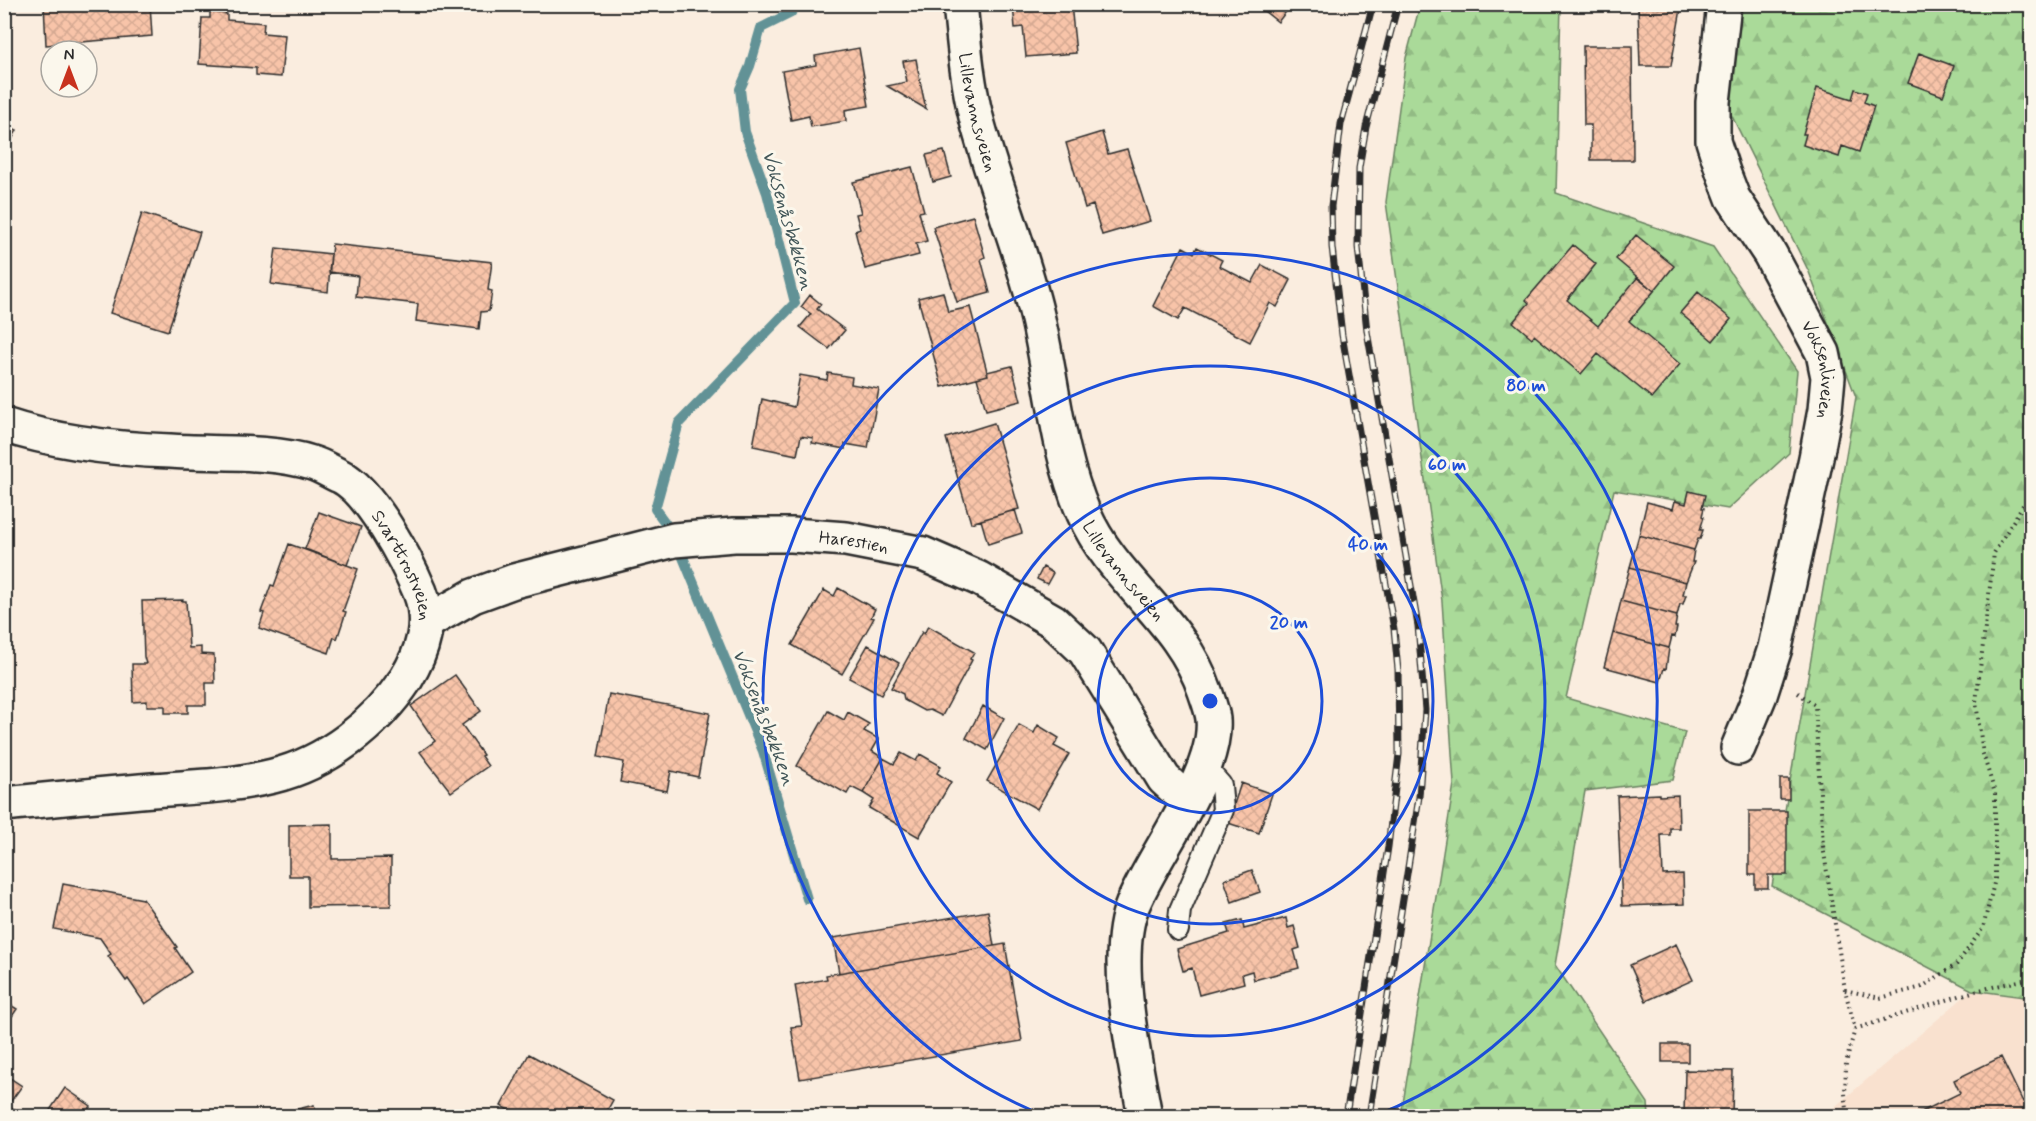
<svg xmlns="http://www.w3.org/2000/svg" width="2036" height="1121" font-family="Mynerve,sans-serif">
<style>
.built{fill:#f9e1cf}
.forest{fill:url(#forest-firs);stroke:#6a8262;stroke-width:1.5}
.lines{fill:none;stroke-linecap:round;stroke-linejoin:round}
.stream{stroke:#629296;stroke-width:10}
.building{fill:url(#building-cross-hatch);stroke:#2b2b2b;stroke-width:1.5}
.lane-casing{stroke:#2b2b2b;stroke-width:24}
.street-casing{stroke:#2b2b2b;stroke-width:38}
.secondary-casing{stroke:#2b2b2b;stroke-width:38}
.path{stroke:#2b2b2b;stroke-width:4;stroke-dasharray:1.5 4.5;stroke-linecap:butt}
.lane{stroke:#fbf7ec;stroke-width:20}
.street{stroke:#fbf7ec;stroke-width:33}
.secondary{stroke:#fbf7ec;stroke-width:33}
.rail-casing{stroke:#2b2b2b;stroke-width:7}
.rail{stroke:#fbf7ec;stroke-width:4.5;stroke-dasharray:14;stroke-linecap:butt}
.ring{fill:none;stroke:#1d4ed8;stroke-width:3}
.labels{text-anchor:middle;stroke-width:6;stroke-linejoin:round;paint-order:stroke}
.street-label{font-size:18px;fill:#2b2b2b;stroke:#fbf7ec}
.water-label{font-size:20px;font-style:italic;fill:#425658;stroke:#fbf7ec}
.centre{fill:#1d4ed8;stroke:#fbf7ec;stroke-width:3}
.ring-label{font-size:18px;text-anchor:middle;font-weight:bold;fill:#1d4ed8;stroke:#fbf7ec;stroke-width:6;stroke-linejoin:round;paint-order:stroke}
</style>
<defs>
<pattern id="forest-firs" width="22" height="20" patternUnits="userSpaceOnUse" patternTransform="scale(1.5)"><rect width="22" height="20" fill="#aada99"/><path d="M5 1l3.5 6h-7zM16 11l3.5 6h-7z" fill="#92bb84"/></pattern>
<pattern id="building-cross-hatch" width="8" height="8" patternUnits="userSpaceOnUse" patternTransform="scale(1.5)"><rect width="8" height="8" fill="#f8c4a9"/><path d="M0 0l8 8M0 8l8-8" fill="none" stroke="#d5a992"/></pattern>
</defs>
<rect width="100%" height="100%" fill="#faeddf"/>
<filter id="ink" filterUnits="userSpaceOnUse"><feTurbulence type="fractalNoise" baseFrequency=".0167" numOctaves="2"/><feDisplacementMap in="SourceGraphic" scale="12" xChannelSelector="R" yChannelSelector="G"/><feConvolveMatrix kernelMatrix="1 2 1 2 8 2 1 2 1" color-interpolation-filters="sRGB"/></filter>
<g filter="url(#ink)">
<path class="built" d="M 1972,990 L 2031,998 L 2031,1116 L 1829,1116 L 1831,1110 Z"/>
<path class="forest" d="M 1420,5 L 1561,5 L 1556,193 L 1713,247 L 1797,371 L 1789,453 L 1728,509 L 1614,490 L 1566,698 L 1685,732 L 1673,780 L 1585,791 L 1555,965 L 1648,1103 L 1649,1116 L 1401,1116 L 1454,784 L 1442,601 L 1386,202 L 1406,58 Z
M 1741,5 L 2031,5 L 2031,998 L 1972,990 L 1772,886 L 1856,397 L 1809,272 L 1730,112 Z"/>
<g class="lines">
<path class="stream" d="M 666,524 L 655,509 L 679,423 L 795,303 L 767,193 L 745,132 L 740,89 L 750,66 L 761,28 L 791,13 L 795,4
M 680,550 L 763,751 L 807,899"/>
</g>
<path class="building" d="M 44,4 L 150,4 L 152,36 L 46,45 Z
M 1013,4 L 1071,4 L 1076,53 L 1026,57 L 1023,27 L 1015,28 Z
M 1255,4 L 1292,4 L 1278,22 Z
M 1638,7 L 1681,9 L 1671,66 L 1640,66 Z
M 210,12 L 227,14 L 227,20 L 264,23 L 263,33 L 285,35 L 281,77 L 256,75 L 256,68 L 199,64 L 202,18 L 210,18 Z
M 1583,46 L 1632,46 L 1633,160 L 1591,160 L 1591,125 L 1584,125 Z
M 859,48 L 869,106 L 845,110 L 846,121 L 811,127 L 809,116 L 791,120 L 782,71 L 816,65 L 815,56 Z
M 1919,53 L 1954,66 L 1943,96 L 1908,83 Z
M 916,59 L 920,81 L 926,109 L 887,86 L 907,82 L 903,61 Z
M 1817,88 L 1852,99 L 1855,89 L 1867,93 L 1864,102 L 1874,106 L 1859,152 L 1842,146 L 1839,157 L 1803,145 L 1806,134 L 1803,134 Z
M 4,124 L 17,130 L 9,145 L 4,142 Z
M 1102,132 L 1108,154 L 1127,149 L 1150,221 L 1102,235 L 1093,205 L 1085,208 L 1066,143 Z
M 944,151 L 951,177 L 933,182 L 926,155 Z
M 912,167 L 924,211 L 919,212 L 927,241 L 916,244 L 919,255 L 865,269 L 855,231 L 860,229 L 856,214 L 861,213 L 853,182 Z
M 142,213 L 200,232 L 168,331 L 110,313 Z
M 973,216 L 985,257 L 981,259 L 990,293 L 957,302 L 933,227 Z
M 1636,235 L 1674,266 L 1654,291 L 1616,259 Z
M 332,244 L 492,262 L 488,290 L 492,291 L 489,311 L 481,312 L 479,329 L 416,321 L 418,304 L 356,297 L 358,276 L 329,272 Z
M 1573,245 L 1596,264 L 1567,300 L 1598,326 L 1637,278 L 1654,291 L 1629,321 L 1680,364 L 1652,398 L 1598,354 L 1581,374 L 1534,335 L 1532,338 L 1513,322 L 1529,303 L 1526,300 Z
M 1183,247 L 1194,253 L 1197,247 L 1222,260 L 1219,266 L 1252,283 L 1262,265 L 1291,280 L 1277,307 L 1270,303 L 1250,342 L 1185,308 L 1178,320 L 1153,306 Z
M 276,248 L 331,254 L 328,292 L 271,284 Z
M 943,292 L 948,312 L 970,307 L 988,375 L 942,387 L 918,298 Z
M 1698,292 L 1731,319 L 1713,341 L 1680,313 Z
M 810,295 L 821,304 L 817,309 L 845,330 L 829,349 L 800,327 L 811,314 L 801,307 Z
M 1012,366 L 1021,401 L 986,410 L 977,378 L 988,375 L 987,372 Z
M 828,373 L 852,377 L 851,384 L 879,389 L 868,448 L 845,444 L 845,449 L 812,443 L 813,438 L 801,436 L 797,455 L 753,446 L 762,399 L 794,407 L 800,375 L 827,380 Z
M 994,423 L 1019,509 L 971,523 L 946,438 Z
M 1689,491 L 1705,495 L 1702,508 L 1704,508 L 1702,516 L 1704,517 L 1700,530 L 1703,530 L 1700,539 L 1698,539 L 1694,550 L 1639,535 L 1647,502 L 1673,509 L 1675,501 L 1686,504 Z
M 1015,510 L 1022,533 L 988,544 L 981,520 Z
M 319,512 L 361,527 L 347,565 L 305,549 Z
M 1639,535 L 1694,550 L 1692,562 L 1694,562 L 1686,582 L 1630,567 Z
M 289,544 L 358,569 L 343,611 L 346,612 L 337,639 L 334,637 L 329,653 L 259,628 L 264,613 L 261,612 L 271,585 L 274,586 Z
M 1043,567 L 1053,573 L 1047,584 L 1037,579 Z
M 1630,567 L 1686,582 L 1683,595 L 1686,595 L 1683,604 L 1680,604 L 1677,616 L 1621,601 Z
M 838,588 L 875,609 L 871,617 L 874,618 L 842,674 L 792,645 L 824,590 L 834,596 Z
M 183,600 L 183,601 L 186,601 L 189,648 L 201,647 L 201,654 L 214,655 L 215,683 L 206,683 L 206,705 L 188,705 L 188,713 L 165,713 L 165,706 L 147,706 L 147,701 L 133,702 L 132,664 L 146,664 L 144,657 L 142,601 Z
M 1621,601 L 1677,616 L 1675,627 L 1677,627 L 1675,637 L 1672,636 L 1669,648 L 1613,633 Z
M 928,626 L 974,652 L 970,659 L 972,660 L 942,716 L 930,710 L 924,711 L 904,700 L 903,694 L 891,688 L 922,632 L 924,634 Z
M 1613,633 L 1669,648 L 1666,669 L 1664,668 L 1660,682 L 1604,667 Z
M 868,645 L 899,663 L 881,695 L 849,678 Z
M 455,675 L 481,711 L 462,725 L 483,755 L 481,756 L 488,766 L 451,792 L 420,752 L 435,741 L 411,706 Z
M 609,694 L 710,713 L 698,777 L 671,771 L 667,791 L 620,782 L 624,762 L 598,757 Z
M 983,706 L 1004,718 L 987,750 L 966,738 Z
M 828,711 L 844,720 L 848,712 L 869,724 L 864,731 L 879,739 L 872,751 L 883,758 L 863,793 L 851,787 L 847,794 L 797,766 Z
M 1019,725 L 1034,733 L 1038,725 L 1059,738 L 1054,746 L 1069,754 L 1037,809 L 987,781 Z
M 901,753 L 916,761 L 920,754 L 941,766 L 937,773 L 951,782 L 919,837 L 869,808 L 874,800 L 863,793 L 883,758 L 894,764 Z
M 1780,779 L 1789,779 L 1789,799 L 1780,799 Z
M 1241,783 L 1272,794 L 1259,833 L 1228,823 Z
M 1659,794 L 1659,796 L 1678,795 L 1679,828 L 1670,828 L 1670,835 L 1661,835 L 1663,875 L 1683,874 L 1684,904 L 1622,906 L 1617,796 Z
M 1749,811 L 1787,811 L 1787,875 L 1768,875 L 1768,888 L 1755,888 L 1755,875 L 1749,875 Z
M 332,824 L 332,859 L 391,858 L 391,906 L 308,907 L 308,876 L 289,876 L 289,825 Z
M 1252,870 L 1260,892 L 1232,902 L 1224,880 Z
M 63,884 L 143,899 L 177,947 L 175,948 L 191,972 L 145,1004 L 128,979 L 126,981 L 108,956 L 111,954 L 100,938 L 54,929 Z
M 988,911 L 994,946 L 839,973 L 833,938 Z
M 1286,918 L 1288,928 L 1294,926 L 1300,948 L 1294,950 L 1299,968 L 1254,980 L 1252,971 L 1242,974 L 1244,983 L 1199,995 L 1192,968 L 1183,971 L 1177,949 L 1229,933 L 1226,924 L 1242,920 L 1244,929 Z
M 1005,944 L 1022,1041 L 800,1079 L 791,1027 L 802,1026 L 795,985 L 827,979 L 826,975 Z
M 1676,944 L 1693,980 L 1646,1001 L 1630,965 Z
M 4,1001 L 17,1009 L 4,1028 Z
M 1662,1044 L 1688,1044 L 1688,1062 L 1662,1062 Z
M 529,1054 L 613,1100 L 604,1116 L 519,1116 L 501,1106 Z
M 2001,1057 L 2023,1102 L 2028,1099 L 2032,1105 L 2032,1116 L 1913,1116 L 1960,1093 L 1954,1080 Z
M 1685,1070 L 1733,1071 L 1732,1116 L 1684,1116 Z
M 4,1074 L 22,1086 L 8,1105 L 24,1116 L 4,1116 Z
M 65,1088 L 91,1106 L 84,1116 L 46,1116 Z
M 314,1105 L 317,1116 L 271,1116 Z"/>
<g class="lines">
<defs>
<path id="lane" d="M 1178,930 L 1180,910 L 1223,810 L 1221,785 L 1205,767"/>
<g id="street">
<path id="s1" d="M 1724,4 L 1713,102 L 1713,141 L 1723,172 L 1733,198 L 1770,254 L 1823,353 L 1828,377 L 1825,410 L 1816,458 L 1775,648 L 1760,695 L 1738,748"/>
<path id="s2" d="M 4,425 C 58,443 114,449 170,451 C 214,454 271,450 312,463 C 322,466 331,472 340,476 C 371,491 407,561 420,592 C 432,623 423,651 406,679 C 376,724 327,763 273,776 C 233,786 192,787 152,790 C 103,794 54,799 4,804"/>
<path id="s3" d="M 427,622 L 473,596 L 514,581 L 674,540 L 734,535 L 792,535 L 846,539 L 923,554 L 978,578 L 1053,621 L 1085,651 L 1164,779 L 1188,801"/>
</g>
<g id="secondary">
<path id="s4" d="M 960,4 C 964,42 967,81 976,117 C 993,183 1020,245 1036,311 C 1053,379 1056,450 1084,514 C 1113,581 1181,619 1205,691 C 1208,700 1212,710 1213,719 C 1218,773 1154,853 1133,904 C 1111,956 1135,1061 1145,1116"/>
</g>
</defs>
<use href="#lane" class="lane-casing"/>
<use href="#street" class="street-casing"/>
<use href="#secondary" class="secondary-casing"/>
<path class="path" d="M 1798,693 L 1815,705 L 1823,846 L 1845,990 L 1855,1029 L 1846,1063 L 1845,1094 L 1848,1116
M 1845,990 L 1880,998 L 1922,987 L 1957,964 L 1983,928 L 1995,879 L 1995,793 L 1983,754 L 1976,702 L 1994,553 L 2032,490
M 1855,1029 L 1975,991 L 2032,978"/>
<use href="#lane" class="lane"/>
<use href="#street" class="street"/>
<use href="#secondary" class="secondary"/>
<defs>
<path id="rail" d="M 1346,1116 L 1388,847 L 1399,754 L 1398,670 L 1394,629 L 1342,335 L 1332,247 L 1331,206 L 1341,124 L 1373,4
M 1369,1116 L 1419,797 L 1425,710 L 1418,626 L 1367,331 L 1358,247 L 1359,168 L 1366,127 L 1398,4"/>
</defs>
<use href="#rail" class="rail-casing"/>
<use href="#rail" class="rail"/>
</g>
</g>
<g class="ring">
<circle cx="1210" cy="701" r="112"/>
<circle cx="1210" cy="701" r="223"/>
<circle cx="1210" cy="701" r="335"/>
<path d="M1043 1115A447 447 0 1 1 1377 1115"/>
</g>
<g class="labels">
<g class="street-label">
<text dy="6" stroke="none"><textPath href="#s4" startOffset="110">Lillevannsveien</textPath></text>
<text dy="6" stroke="none"><textPath href="#s1" startOffset="393">Voksenliveien</textPath></text>
<text dy="6" stroke="none"><textPath href="#s3" startOffset="442">Harestien</textPath></text>
<text dy="6" stroke="none"><textPath href="#s2" startOffset="454">Svarttrostveien</textPath></text>
<text dy="6" stroke="none"><textPath href="#s4" startOffset="596">Lillevannsveien</textPath></text>
</g>
<g class="water-label">
<text transform="translate(789 220) rotate(74)" y="7">Voksenåsbekken</text>
<text transform="translate(765 717) rotate(69)" y="7">Voksenåsbekken</text>
</g>
</g>
<circle cx="1210" cy="701" r="9" class="centre"/>
<g class="ring-label">
<text x="1526" y="391">80 m</text>
<text x="1447" y="470">60 m</text>
<text x="1368" y="550">40 m</text>
<text x="1289" y="628">20 m</text>
</g>
<rect width="2036" height="1121" fill="none" stroke="#fbf7ec" stroke-width="24"/>
<rect x="12" y="12" width="2012" height="1097" fill="none" stroke="#2b2b2b" stroke-width="2" filter="url(#ink)"/>
<g transform="translate(69 69)"><circle r="28" fill="#fbf7ec" stroke="#a8a59f" stroke-width="1.5"/>
<path d="M0-4.5L10 22L0 15L-10 22Z" fill="#c8321e"/>
<text y="-9" font-size="16" font-weight="bold" text-anchor="middle" fill="#2b2b2b">N</text>
</g>
</svg>
